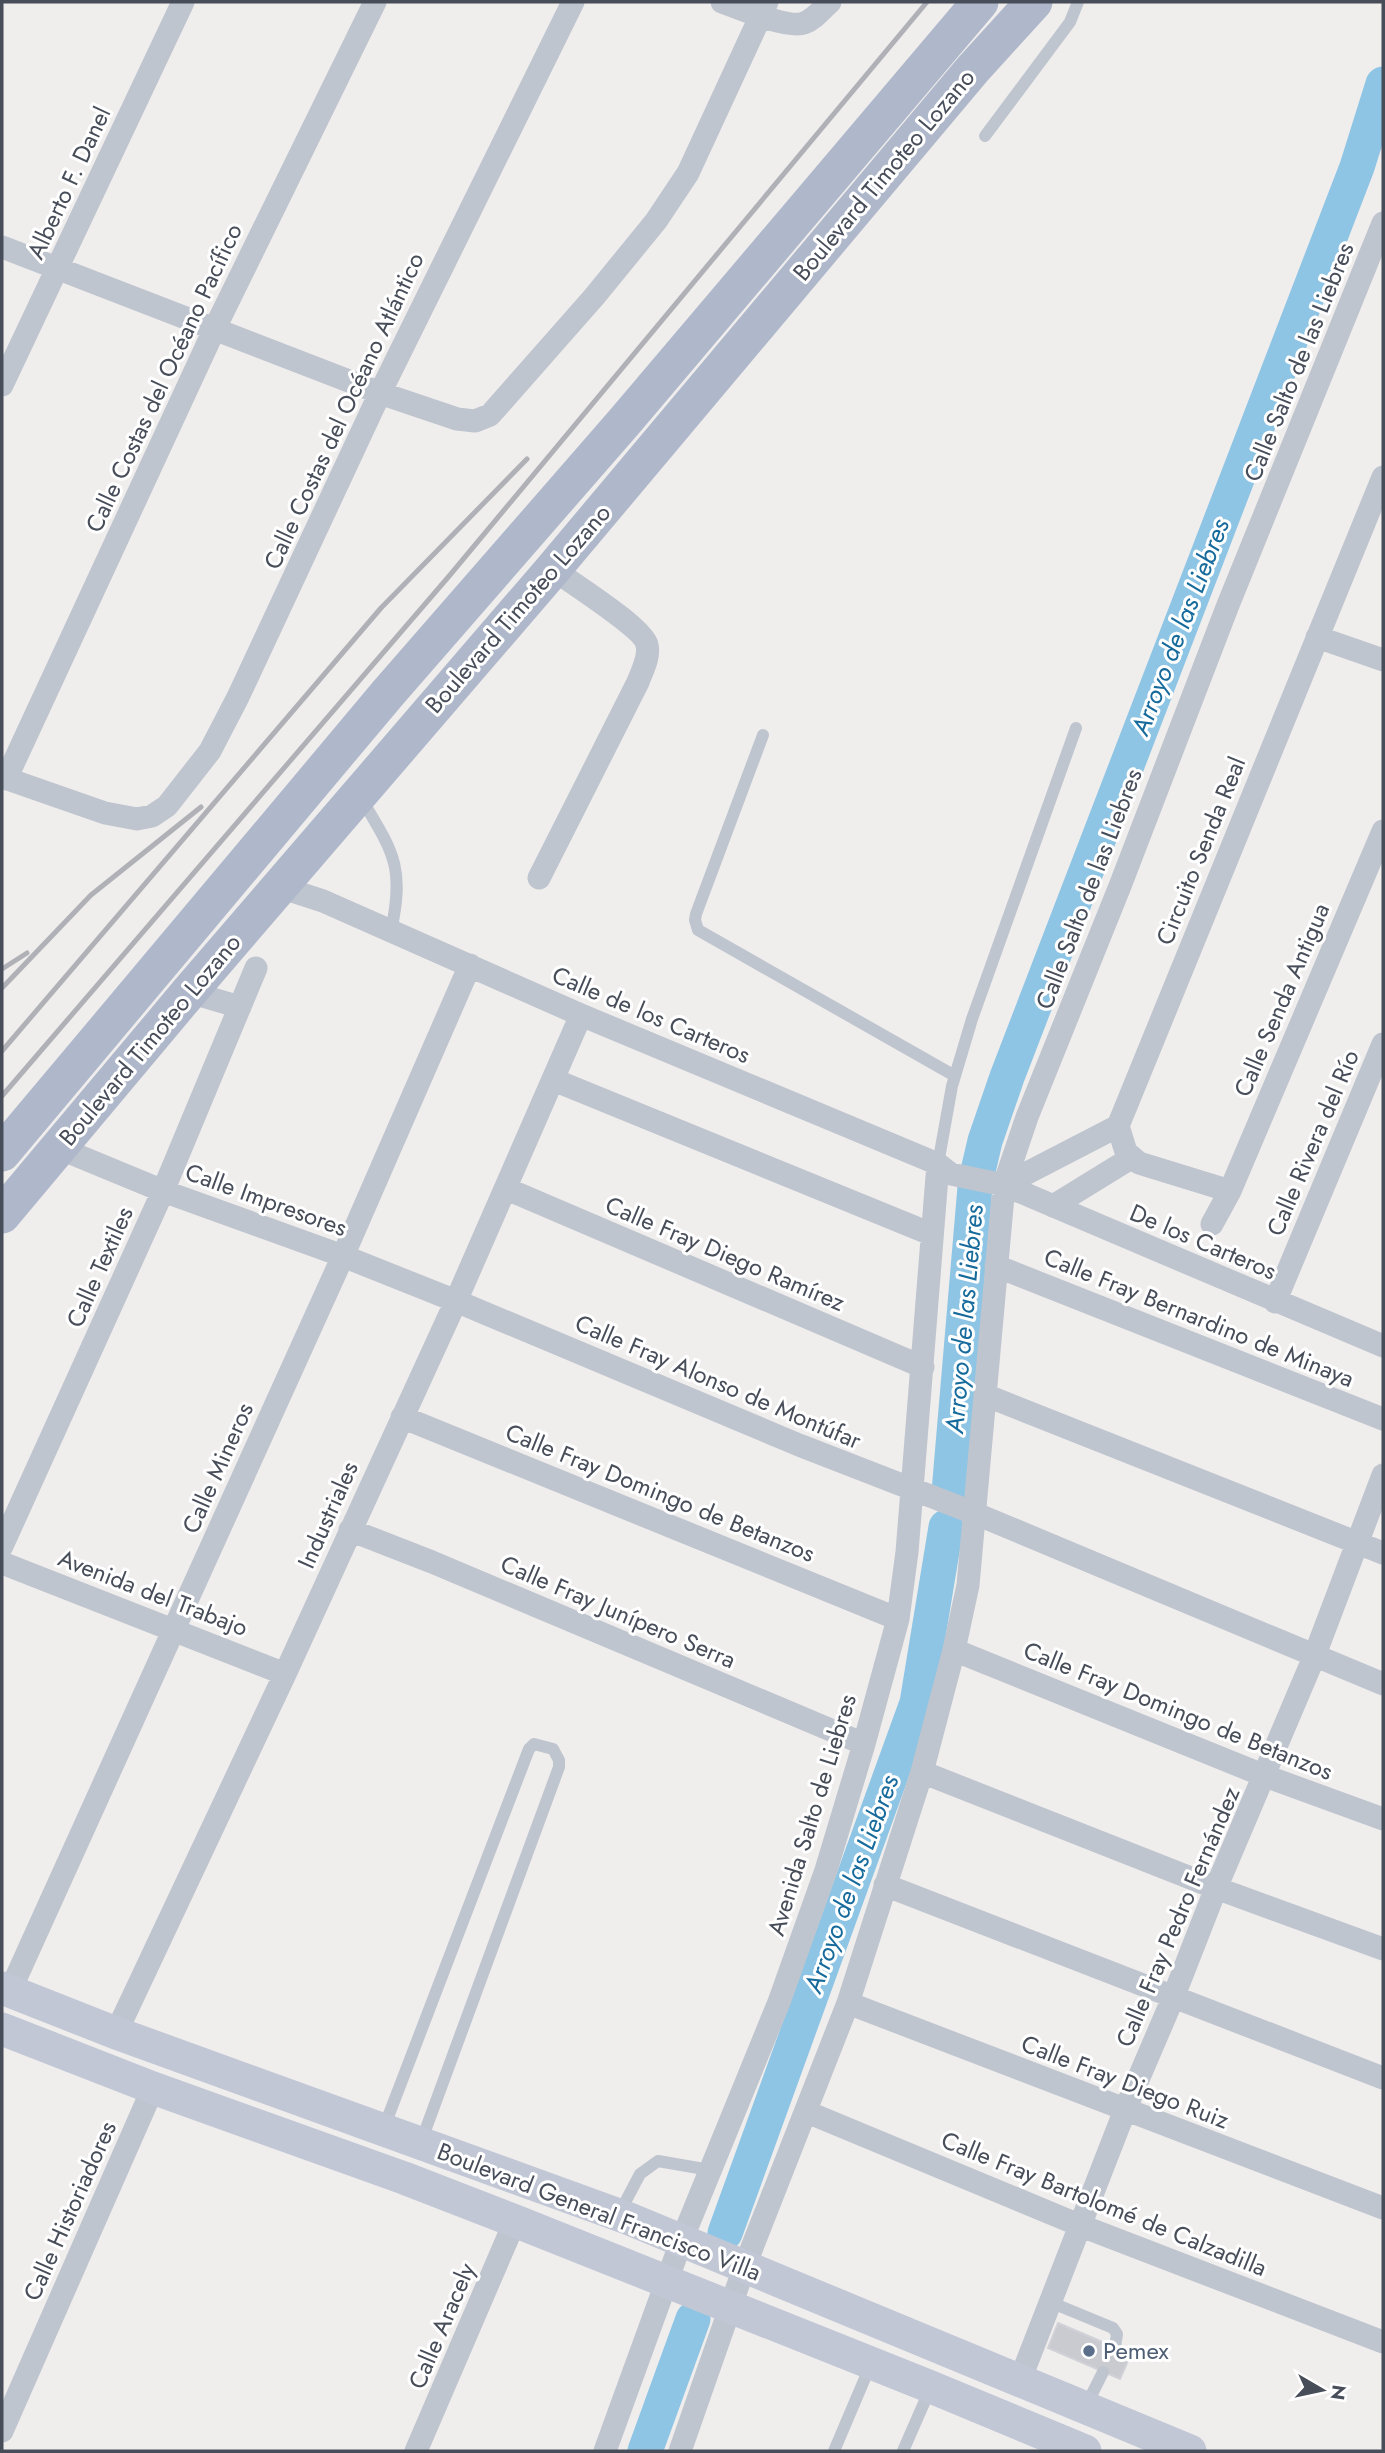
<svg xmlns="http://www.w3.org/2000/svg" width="1385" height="2453" font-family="Jost,sans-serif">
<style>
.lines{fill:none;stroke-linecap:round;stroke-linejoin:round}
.river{stroke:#8ec5e4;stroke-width:35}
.building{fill:#cacbd1;stroke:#d1d2d8;stroke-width:2}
.service{stroke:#bfc5ce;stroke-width:12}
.minor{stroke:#bfc5ce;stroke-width:23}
.secondary{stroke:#c1c7d5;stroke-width:33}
.primary{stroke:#afb8ca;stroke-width:37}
.rail{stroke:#b0b1b7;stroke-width:5}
.service-dot{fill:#5c6f8a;stroke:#fff;stroke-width:2.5}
.labels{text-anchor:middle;stroke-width:6;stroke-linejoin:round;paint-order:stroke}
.street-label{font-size:24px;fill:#474d59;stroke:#fff}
.service-label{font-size:24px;fill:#4e5e75;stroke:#fff;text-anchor:start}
.water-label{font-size:26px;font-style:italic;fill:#176b9c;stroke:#fff}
</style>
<rect width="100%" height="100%" fill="#f0eded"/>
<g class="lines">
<path class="river" d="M 978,1171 L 985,1141 L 1007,1077 L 1357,167 L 1383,84
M 949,1492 L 975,1187
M 725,2233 L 917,1703 L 946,1527
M 645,2451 L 693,2319"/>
</g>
<path class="building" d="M 1058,2323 L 1131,2354 L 1120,2379 L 1048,2348 Z"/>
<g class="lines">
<path class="service" d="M 985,136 L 1070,22 L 1078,2
M 763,735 L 696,914 L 695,920 L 698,930 L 955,1076
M 361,798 C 393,852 405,866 391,931
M 938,1164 L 952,1086 L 972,1019 L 1076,728
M 383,2130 L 529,1749 L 534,1744 L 553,1749 L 559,1760 L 559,1767 L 421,2142
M 620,2212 L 640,2174 L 658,2161 L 710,2170
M 1050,2302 L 1113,2328 L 1117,2334 L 1115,2347
M 1086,2406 L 1103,2372
M 834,2451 L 871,2364
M 903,2451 L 931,2387"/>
<path class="minor" d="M 722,2 C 738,8 788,29 804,23 C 815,19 822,9 830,2
M 2,247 L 380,393 L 457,419 L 475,421 L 490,415 L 594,297 L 656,221 L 688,173 L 767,2
M 2,385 L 183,2
M 1317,637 L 1383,660
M 2,777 L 105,813 L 137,819 L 152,816 L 167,806 L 210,751 L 238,697 L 380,393 L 573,2
M 6,779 L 215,328 L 375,2
M 539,878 L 638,682 C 642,671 650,657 647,645 C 644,628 570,582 553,569
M 280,887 L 323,901 L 581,1015 L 938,1164 L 951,1174 L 1004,1185 L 1383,1346
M 189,992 L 240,1007
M 554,1080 L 931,1234
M 1118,1126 L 1126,1152 L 1139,1163 L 1230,1191
M 59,1148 L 163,1191 L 343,1256 L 456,1301 L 799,1445 L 974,1513 L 1383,1684
M 1004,1185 L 1118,1126 L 1383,477
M 507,1189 L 923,1367
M 1053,1206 L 1131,1158
M 1212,1224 L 1230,1191 L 1383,831
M 996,1266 L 1383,1419
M 1275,1302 L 1383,1044
M 985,1395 L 1383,1553
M 402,1417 L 898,1619
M 350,1530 L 432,1562 L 864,1744
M 2,1546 L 163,1191 L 256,968
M 2,1563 L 285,1674
M 954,1650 L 1265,1776 L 1383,1819
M 922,1772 L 1216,1888 L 1383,1949
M 885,1885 L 1383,2078
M 10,1991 L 343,1256 L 470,965
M 848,2003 L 1383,2208
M 116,2033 L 285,1674 L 456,1301 L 581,1015
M 807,2112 L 1079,2225 L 1383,2342
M 1020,2380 L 1125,2110 L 1173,1998 L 1216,1888 L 1314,1657 L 1383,1475
M 2,2431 L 153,2088
M 416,2451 L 515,2221
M 605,2451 L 681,2242 L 779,2002 L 826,1870 L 864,1744 L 898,1619 L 907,1552 L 938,1164
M 680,2451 L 744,2268 L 848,2003 L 922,1772 L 954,1650 L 968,1585 L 1004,1185 L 1027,1117 L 1120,886 L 1228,605 L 1383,223"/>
<path class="secondary" d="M 2,1988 L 116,2033 L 627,2218 L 1190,2451
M 2,2029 L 153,2088 L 404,2178 L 515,2221 L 931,2387 L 1085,2451"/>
<path class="primary" d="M 2,1153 L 388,693 L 625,421 L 980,2
M 2,1215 L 189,992 L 553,569 L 973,69 L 1034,2"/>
<path class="rail" d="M 2,969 L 27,953
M 2,988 L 91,895 L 201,807
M 2,1051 L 381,608 L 527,459
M 2,1096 L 450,575 L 927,2"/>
</g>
<circle class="service-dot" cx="1089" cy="2351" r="7"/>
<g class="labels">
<g class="street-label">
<text transform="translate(884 175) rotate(-50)" y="8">Boulevard Timoteo Lozano</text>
<text transform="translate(69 183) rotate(-65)" y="8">Alberto F. Danel</text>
<text transform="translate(1299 362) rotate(-68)" y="8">Calle Salto de las Liebres</text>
<text transform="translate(164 378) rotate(-65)" y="8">Calle Costas del Océano Pacífico</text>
<text transform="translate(344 411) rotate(-65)" y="8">Calle Costas del Océano Atlántico</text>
<text transform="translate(518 609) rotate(-49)" y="8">Boulevard Timoteo Lozano</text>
<text transform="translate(1201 851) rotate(-68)" y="8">Circuito Senda Real</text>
<text transform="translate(1089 889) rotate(-69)" y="8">Calle Salto de las Liebres</text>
<text transform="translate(1282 1000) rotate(-67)" y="8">Calle Senda Antigua</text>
<text transform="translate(651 1015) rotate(23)" y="8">Calle de los Carteros</text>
<text transform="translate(150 1040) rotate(-50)" y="8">Boulevard Timoteo Lozano</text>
<text transform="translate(1313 1143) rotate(-67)" y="8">Calle Rivera del Río</text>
<text transform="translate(266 1200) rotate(20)" y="8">Calle Impresores</text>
<text transform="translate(1203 1242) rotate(23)" y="8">De los Carteros</text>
<text transform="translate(725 1254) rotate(23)" y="8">Calle Fray Diego Ramírez</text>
<text transform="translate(100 1267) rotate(-66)" y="8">Calle Textiles</text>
<text transform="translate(1199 1318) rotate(22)" y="8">Calle Fray Bernardino de Minaya</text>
<text transform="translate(718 1382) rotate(23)" y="8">Calle Fray Alonso de Montúfar</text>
<text transform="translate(218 1468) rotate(-66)" y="8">Calle Mineros</text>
<text transform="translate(660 1493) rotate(22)" y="8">Calle Fray Domingo de Betanzos</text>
<text transform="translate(328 1515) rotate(-66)" y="8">Industriales</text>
<text transform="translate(153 1593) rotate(21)" y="8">Avenida del Trabajo</text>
<text transform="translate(618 1612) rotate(23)" y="8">Calle Fray Junípero Serra</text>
<text transform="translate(1178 1711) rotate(22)" y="8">Calle Fray Domingo de Betanzos</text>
<text transform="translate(812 1815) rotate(-73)" y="8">Avenida Salto de Liebres</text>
<text transform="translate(1178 1917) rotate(-67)" y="8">Calle Fray Pedro Fernández</text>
<text transform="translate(1125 2082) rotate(21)" y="8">Calle Fray Diego Ruiz</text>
<text transform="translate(1104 2204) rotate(22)" y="8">Calle Fray Bartolomé de Calzadilla</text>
<text transform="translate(70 2211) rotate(-66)" y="8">Calle Historiadores</text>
<text transform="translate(599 2212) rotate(21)" y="8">Boulevard General Francisco Villa</text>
<text transform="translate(442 2326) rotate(-67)" y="8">Calle Aracely</text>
</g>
<g class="service-label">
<text x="1103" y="2359">Pemex</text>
</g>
<g class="water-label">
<text transform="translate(1180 627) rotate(-69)" y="9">Arroyo de las Liebres</text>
<text transform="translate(964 1319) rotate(-85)" y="9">Arroyo de las Liebres</text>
<text transform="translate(851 1884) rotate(-70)" y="9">Arroyo de las Liebres</text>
</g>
</g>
<rect width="1385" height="2453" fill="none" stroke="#474d59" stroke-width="7"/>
<g transform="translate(1322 2390) rotate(99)" stroke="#ffffff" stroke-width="5" paint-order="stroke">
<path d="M0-5L12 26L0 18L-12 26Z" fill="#474d59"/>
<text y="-10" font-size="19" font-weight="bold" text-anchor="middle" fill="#474d59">N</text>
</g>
</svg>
